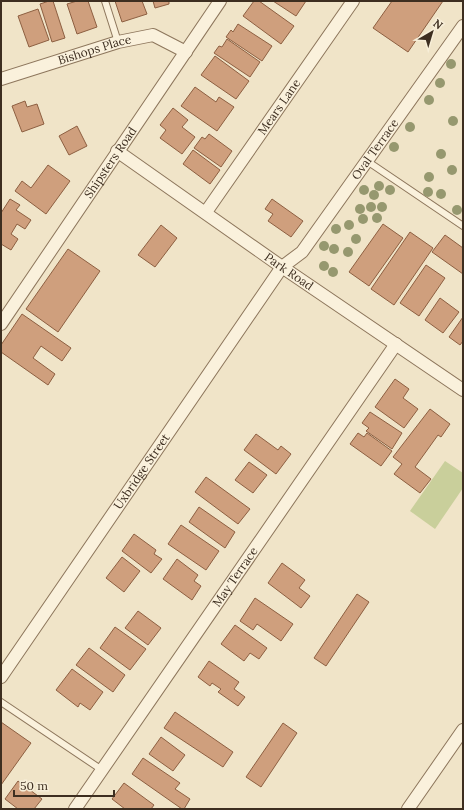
<svg xmlns="http://www.w3.org/2000/svg" width="464" height="810" font-family="Lora,serif">
<style>
.green{fill:#c9cf9b}
.building{fill:#cf9f7d;stroke:#8d5f41}
.lines{fill:none;stroke-linecap:round;stroke-linejoin:round}
.lane-casing{stroke:#8d765c;stroke-width:8}
.street-casing{stroke:#8d765c;stroke-width:14}
.lane{stroke:#faf1dc;stroke-width:6}
.street{stroke:#faf1dc;stroke-width:12}
.tree{fill:#96986f}
.labels{text-anchor:middle;stroke-width:3;stroke-linejoin:round;paint-order:stroke}
.street-label{font-size:12px;fill:#3d2e20;stroke:#f7eed8}
</style>
<rect width="100%" height="100%" fill="#f0e4c8"/>
<path class="green" d="M 445,461 L 463,473 L 463,488 L 435,529 L 410,511 Z"/>
<path class="building" d="M 49,1 L 53,1 L 65,38 L 52,42 L 40,4 Z
M 77,1 L 88,1 L 97,27 L 77,34 L 67,4 Z
M 115,1 L 142,1 L 147,14 L 122,22 Z
M 153,1 L 169,1 L 169,4 L 155,8 Z
M 254,1 L 259,1 L 294,26 L 281,44 L 243,16 Z
M 273,1 L 306,1 L 296,16 Z
M 392,1 L 443,1 L 408,52 L 373,28 Z
M 38,9 L 49,40 L 29,47 L 18,16 Z
M 238,24 L 272,46 L 262,61 L 226,37 L 231,30 L 233,32 Z
M 227,39 L 260,62 L 250,77 L 214,53 L 219,46 L 222,47 Z
M 215,56 L 249,81 L 236,99 L 201,75 Z
M 195,87 L 216,102 L 219,97 L 234,107 L 217,131 L 181,106 Z
M 25,101 L 27,107 L 37,104 L 44,124 L 22,132 L 12,106 Z
M 173,108 L 188,120 L 182,127 L 195,137 L 182,154 L 160,138 L 166,130 L 160,125 Z
M 77,126 L 87,146 L 69,155 L 59,136 Z
M 209,134 L 232,151 L 221,167 L 194,148 L 202,137 L 205,139 Z
M 193,150 L 220,170 L 210,184 L 183,164 Z
M 48,165 L 70,181 L 46,214 L 15,191 L 22,181 L 31,188 Z
M 10,199 L 20,205 L 16,210 L 31,220 L 25,229 L 17,224 L 11,234 L 18,239 L 11,250 L 1,244 L 1,213 Z
M 272,199 L 303,221 L 291,237 L 268,221 L 273,214 L 265,209 Z
M 383,224 L 403,238 L 369,286 L 349,272 Z
M 161,225 L 177,238 L 155,267 L 138,255 Z
M 410,232 L 433,248 L 394,305 L 371,289 Z
M 445,235 L 463,248 L 463,274 L 432,252 Z
M 68,249 L 100,271 L 58,332 L 26,309 Z
M 426,265 L 445,278 L 419,316 L 400,303 Z
M 440,298 L 459,312 L 443,333 L 425,320 Z
M 22,314 L 71,348 L 62,361 L 41,346 L 33,358 L 55,374 L 48,385 L 1,352 L 1,345 Z
M 463,317 L 463,341 L 460,345 L 449,337 Z
M 395,379 L 409,389 L 403,398 L 418,409 L 404,428 L 375,407 Z
M 430,409 L 450,424 L 441,437 L 438,435 L 415,467 L 431,479 L 420,493 L 394,474 L 402,464 L 393,457 Z
M 370,412 L 402,433 L 392,449 L 366,431 L 369,428 L 362,423 Z
M 358,433 L 364,437 L 367,433 L 392,451 L 381,466 L 350,444 Z
M 256,434 L 278,450 L 281,446 L 291,454 L 276,474 L 244,450 Z
M 249,462 L 267,475 L 253,493 L 235,480 Z
M 206,477 L 250,509 L 238,524 L 195,492 Z
M 199,507 L 235,532 L 225,548 L 189,522 Z
M 181,525 L 219,551 L 206,570 L 168,544 Z
M 134,534 L 156,550 L 154,554 L 162,559 L 151,573 L 122,551 Z
M 122,557 L 140,571 L 124,592 L 106,578 Z
M 177,559 L 198,575 L 194,581 L 201,586 L 192,600 L 163,579 Z
M 282,563 L 305,580 L 299,588 L 310,596 L 301,608 L 268,583 Z
M 357,594 L 369,602 L 326,666 L 314,658 Z
M 255,598 L 293,624 L 281,641 L 257,624 L 253,630 L 240,621 Z
M 138,611 L 161,628 L 148,645 L 125,628 Z
M 235,625 L 267,648 L 259,659 L 250,653 L 244,661 L 221,644 Z
M 115,627 L 146,649 L 130,670 L 100,648 Z
M 89,648 L 125,675 L 113,692 L 76,665 Z
M 209,661 L 239,682 L 234,689 L 245,697 L 238,706 L 218,692 L 221,689 L 212,683 L 210,686 L 198,677 Z
M 72,669 L 103,692 L 90,710 L 80,703 L 78,707 L 56,690 Z
M 175,712 L 233,752 L 223,767 L 164,728 Z
M 1,722 L 31,743 L 1,785 Z
M 283,723 L 297,733 L 261,787 L 246,777 Z
M 161,737 L 185,755 L 173,771 L 149,754 Z
M 143,758 L 180,783 L 175,789 L 190,799 L 184,809 L 182,809 L 132,774 Z
M 18,781 L 42,799 L 34,809 L 18,809 L 5,799 Z
M 124,783 L 154,805 L 151,809 L 125,809 L 112,799 Z"/>
<g class="lines">
<defs>
<path id="lane" d="M 105,1 L 118,42
M 367,161 L 463,226
M 1,702 L 102,770"/>
<g id="street">
<path id="s1" d="M 1,79 L 118,42 L 153,35 L 186,52"/>
<path id="s2" d="M 117,151 L 282,267 L 463,390"/>
<path id="s3" d="M 206,212 L 353,1"/>
<path id="s4" d="M 1,324 L 220,1"/>
<path id="s5" d="M 1,677 L 282,267 L 302,252 L 463,26"/>
<path id="s6" d="M 75,809 L 396,344"/>
<path d="M 408,809 L 463,730"/>
</g>
</defs>
<use href="#lane" class="lane-casing"/>
<use href="#street" class="street-casing"/>
<use href="#lane" class="lane"/>
<use href="#street" class="street"/>
</g>
<g class="tree">
<circle cx="451" cy="64" r="5"/>
<circle cx="440" cy="83" r="5"/>
<circle cx="429" cy="100" r="5"/>
<circle cx="453" cy="121" r="5"/>
<circle cx="410" cy="127" r="5"/>
<circle cx="394" cy="147" r="5"/>
<circle cx="441" cy="154" r="5"/>
<circle cx="452" cy="170" r="5"/>
<circle cx="429" cy="177" r="5"/>
<circle cx="379" cy="186" r="5"/>
<circle cx="364" cy="190" r="5"/>
<circle cx="390" cy="190" r="5"/>
<circle cx="428" cy="192" r="5"/>
<circle cx="441" cy="194" r="5"/>
<circle cx="374" cy="195" r="5"/>
<circle cx="371" cy="207" r="5"/>
<circle cx="382" cy="207" r="5"/>
<circle cx="360" cy="209" r="5"/>
<circle cx="457" cy="210" r="5"/>
<circle cx="377" cy="218" r="5"/>
<circle cx="363" cy="219" r="5"/>
<circle cx="349" cy="225" r="5"/>
<circle cx="336" cy="229" r="5"/>
<circle cx="356" cy="239" r="5"/>
<circle cx="324" cy="246" r="5"/>
<circle cx="334" cy="249" r="5"/>
<circle cx="348" cy="252" r="5"/>
<circle cx="324" cy="266" r="5"/>
<circle cx="333" cy="272" r="5"/>
</g>
<g class="labels">
<g class="street-label">
<text dy="4" stroke="none"><textPath href="#s1" startOffset="98">Bishops Place</textPath></text>
<text dy="4" stroke="none"><textPath href="#s3" startOffset="128">Mears Lane</textPath></text>
<text dy="4" stroke="none"><textPath href="#s5" startOffset="648">Oval Terrace</textPath></text>
<text dy="4" stroke="none"><textPath href="#s4" startOffset="195">Shipsters Road</textPath></text>
<text dy="4" stroke="none"><textPath href="#s2" startOffset="210">Park Road</textPath></text>
<text dy="4" stroke="none"><textPath href="#s5" startOffset="249">Uxbridge Street</textPath></text>
<text dy="4" stroke="none"><textPath href="#s6" startOffset="282">May Terrace</textPath></text>
</g>
</g>
<rect width="464" height="810" fill="none" stroke="#3d2e20" stroke-width="4"/>
<g transform="translate(432 32) rotate(38)" stroke="#f7eed8" stroke-width="3" paint-order="stroke">
<path d="M0-3L7 15L0 10L-7 15Z" fill="#3d2e20"/>
<text y="-6" font-size="11" font-weight="bold" text-anchor="middle" fill="#3d2e20">N</text>
</g>
<path d="M14 790v6h100v-6" fill="none" stroke="#3d2e20" stroke-width="2"/>
<text x="20" y="790" font-size="12" fill="#3d2e20" stroke="#f7eed8" stroke-width="3" paint-order="stroke">50 m</text>
</svg>
